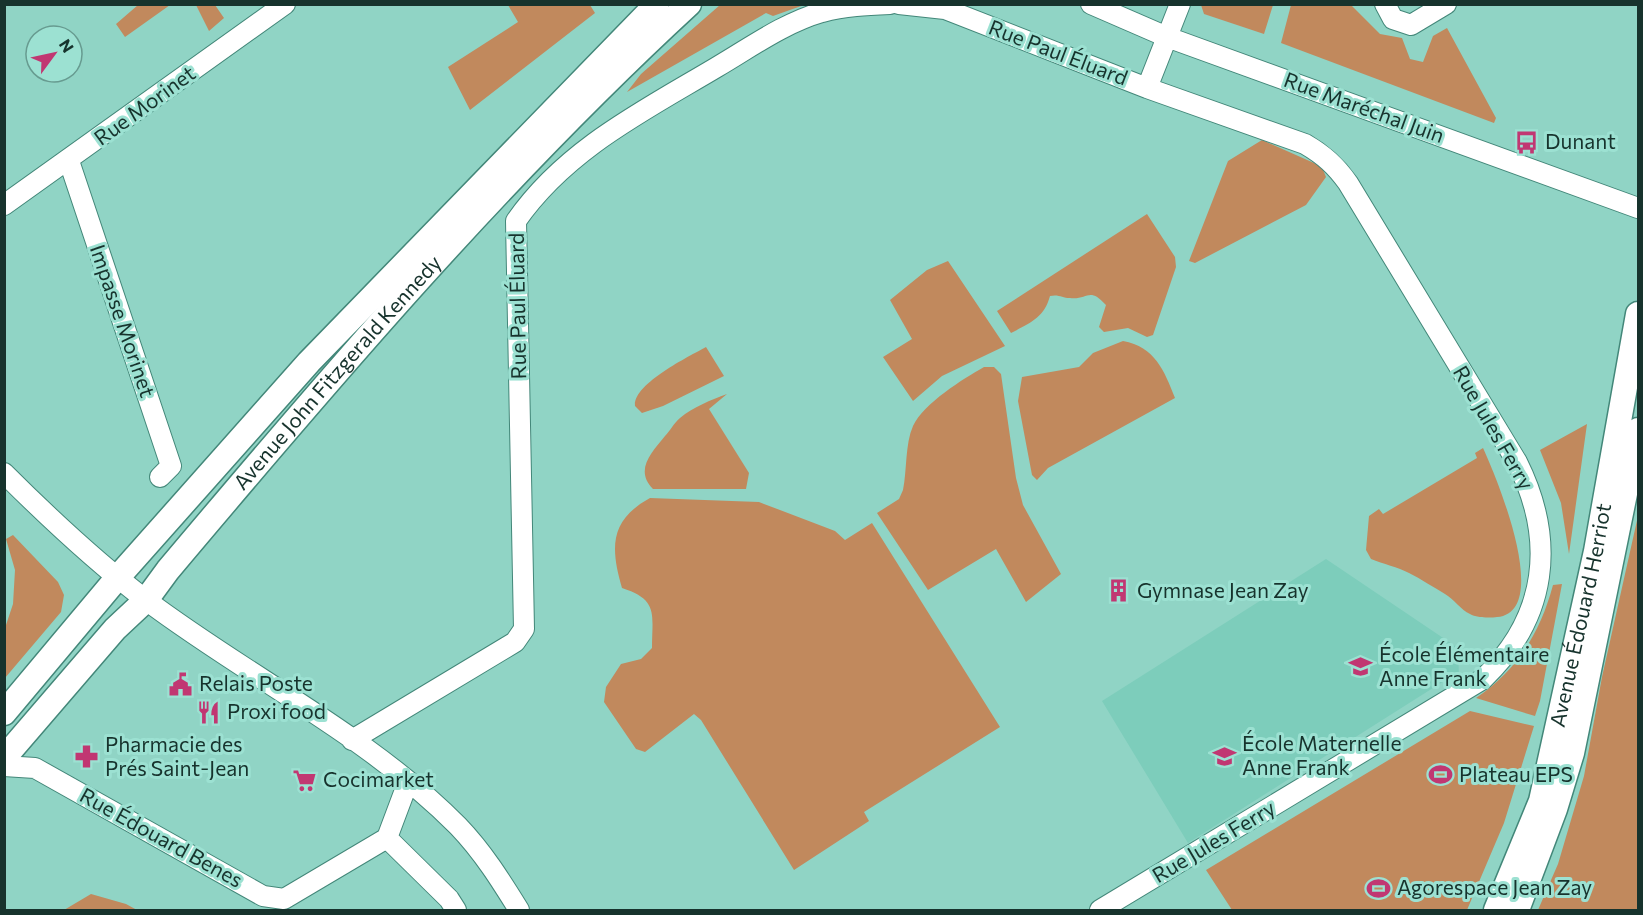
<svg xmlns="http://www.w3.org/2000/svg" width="1643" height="915" font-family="Commissioner,sans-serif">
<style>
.built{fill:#7dcdbb}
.green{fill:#c1895d}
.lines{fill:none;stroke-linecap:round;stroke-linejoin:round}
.minor-casing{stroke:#438779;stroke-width:22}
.major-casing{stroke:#438779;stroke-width:27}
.minor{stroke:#fff;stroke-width:20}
.major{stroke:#fff;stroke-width:24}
.labels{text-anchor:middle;stroke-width:6;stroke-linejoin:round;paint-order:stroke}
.street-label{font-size:21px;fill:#17332d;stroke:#9ce1d2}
.poi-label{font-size:21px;fill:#17332d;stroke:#9ce1d2;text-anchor:start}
</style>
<rect width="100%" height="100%" fill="#90d4c5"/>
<path class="built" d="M 1326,559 L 1458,648 L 1459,678 L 1444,681 L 1188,843 L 1102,701 Z"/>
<path class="green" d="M 138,5 L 170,5 L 125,37 L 116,24 Z
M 196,5 L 215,5 L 224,18 L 209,31 Z
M 508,5 L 590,5 L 595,13 L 470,110 L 448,67 L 518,22 Z
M 720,5 L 804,5 L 773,16 L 766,13 L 627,92 L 641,74 Z
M 1201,5 L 1201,4 L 1273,5 L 1264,34 L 1204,14 Z
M 1291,5 L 1351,5 L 1380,34 L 1402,38 L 1410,59 L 1423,62 L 1433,36 L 1447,28 L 1496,118 L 1494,123 L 1281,43 Z
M 1262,140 L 1314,163 L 1322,167 L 1326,177 L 1306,205 L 1195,263 L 1189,261 L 1228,161 Z
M 1147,214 L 1175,257 L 1176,267 L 1153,335 L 1147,337 L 1128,328 L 1104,332 L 1099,327 L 1106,305 C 1089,286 1088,300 1070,298 C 1062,298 1059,294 1050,296 C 1044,318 1030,323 1011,333 L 997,311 Z
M 948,261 L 1005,346 L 942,376 L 913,401 L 883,357 L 912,339 L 890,300 L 927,270 Z
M 1123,341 C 1155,347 1164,370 1175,398 L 1048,468 L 1037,480 L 1032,475 L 1018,401 L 1022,377 L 1079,367 L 1093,353 Z
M 706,347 L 724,376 L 663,406 L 642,413 L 635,406 C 633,384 688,357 706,347 Z
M 984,367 L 994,367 L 1001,374 L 1016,478 L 1023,505 L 1061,574 L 1026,602 L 996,549 L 928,590 L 877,513 L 899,499 L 903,490 C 907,470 905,444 913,426 C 924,403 963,379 984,367 Z
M 727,394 L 709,409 L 749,473 L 746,489 L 653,489 C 634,470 652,452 665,436 C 670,431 674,423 680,418 C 693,407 711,400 727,394 Z
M 1587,424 L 1569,554 L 1561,503 L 1540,450 Z
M 1483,448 C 1496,476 1553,612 1497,617 C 1490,618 1477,618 1470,614 C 1461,610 1454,599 1445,594 C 1433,587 1421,579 1409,573 C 1398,567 1383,564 1371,559 L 1366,550 L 1369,516 L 1379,509 L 1383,514 L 1477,458 L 1475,453 Z
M 650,498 L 759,502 L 835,531 L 845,540 L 872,523 L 1000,727 L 864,812 L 869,821 L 794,870 L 701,720 L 694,714 L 645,752 L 636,749 L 604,702 L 606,687 L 621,664 L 641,659 L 652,648 C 652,614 659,600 622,588 C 610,547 610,520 650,498 Z
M 1638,516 L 1638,910 L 1538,910 L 1558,864 L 1584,776 L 1602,677 Z
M 13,535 L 58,582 L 64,595 L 61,612 L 5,678 L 5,628 L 13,604 L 15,570 L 6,539 Z
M 1562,584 L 1540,701 L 1535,716 L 1476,698 C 1518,669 1540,633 1553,585 Z
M 1470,711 L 1534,726 L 1504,823 L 1467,910 L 1232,910 L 1206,870 Z
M 91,894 L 126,904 L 137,910 L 64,910 Z"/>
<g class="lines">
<defs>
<path id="minor" d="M 899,4 L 945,9 L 1147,88 L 1305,144 C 1324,155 1336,166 1348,183 L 1517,462 C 1556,540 1548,617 1483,679 L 1100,910
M 1091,4 L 1167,37 L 1638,208
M 1385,4 L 1393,19 L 1411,25 L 1446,4
M 1147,88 L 1180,4
M 69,161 L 171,466 L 160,477
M 4,205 L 285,4
M 4,473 C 49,518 96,562 146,600 C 248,677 368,735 458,826 C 483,852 501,881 519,910
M 352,740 L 515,642 L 524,629 L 516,221 C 566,149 645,110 717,67 C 751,47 784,23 822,12 C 845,6 867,5 890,4
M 4,766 L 35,768 L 263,896 L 284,899 L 387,838 L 408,782
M 387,838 L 449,899 L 456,910"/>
<g id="major">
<path d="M 4,713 L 118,577 L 309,362 L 657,4"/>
<path id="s1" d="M 4,758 L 115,629 L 146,600 L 168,570 C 333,374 500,178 689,4"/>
<path id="s2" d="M 1496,910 L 1541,801 L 1596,551 L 1638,314"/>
<path d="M 1517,910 L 1555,809 L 1572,753 L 1638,430"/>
</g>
</defs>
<use href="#minor" class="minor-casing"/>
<use href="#major" class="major-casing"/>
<use href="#minor" class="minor"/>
<use href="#major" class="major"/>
</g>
<defs>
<symbol id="bus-bare" viewBox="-9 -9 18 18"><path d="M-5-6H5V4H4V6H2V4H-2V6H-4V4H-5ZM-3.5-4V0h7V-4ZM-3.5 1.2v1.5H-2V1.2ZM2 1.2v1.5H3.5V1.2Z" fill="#c13772" stroke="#9ce1d2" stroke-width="2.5" paint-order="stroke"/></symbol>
<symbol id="building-bare" viewBox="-9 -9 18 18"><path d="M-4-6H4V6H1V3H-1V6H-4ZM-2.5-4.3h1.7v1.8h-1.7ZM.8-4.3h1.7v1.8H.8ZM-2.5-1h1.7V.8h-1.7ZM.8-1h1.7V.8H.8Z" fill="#c13772" stroke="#9ce1d2" stroke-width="2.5" paint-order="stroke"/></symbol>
<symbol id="school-bare" viewBox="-9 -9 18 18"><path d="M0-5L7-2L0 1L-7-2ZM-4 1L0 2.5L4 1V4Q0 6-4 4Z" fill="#c13772" stroke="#9ce1d2" stroke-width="2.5" paint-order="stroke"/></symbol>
<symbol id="civic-bare" viewBox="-9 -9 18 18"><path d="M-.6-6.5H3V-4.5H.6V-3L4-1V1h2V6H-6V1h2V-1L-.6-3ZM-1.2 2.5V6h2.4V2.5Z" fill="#c13772" stroke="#9ce1d2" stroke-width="2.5" paint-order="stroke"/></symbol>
<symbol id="restaurant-bare" viewBox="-9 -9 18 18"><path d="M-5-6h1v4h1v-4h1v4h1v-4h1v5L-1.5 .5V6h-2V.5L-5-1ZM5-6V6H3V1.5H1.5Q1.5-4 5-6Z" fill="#c13772" stroke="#9ce1d2" stroke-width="2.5" paint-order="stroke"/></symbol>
<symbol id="pharmacy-bare" viewBox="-9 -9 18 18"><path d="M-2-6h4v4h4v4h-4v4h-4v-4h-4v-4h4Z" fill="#c13772" stroke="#9ce1d2" stroke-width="2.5" paint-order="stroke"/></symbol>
<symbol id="stadium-bare" viewBox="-9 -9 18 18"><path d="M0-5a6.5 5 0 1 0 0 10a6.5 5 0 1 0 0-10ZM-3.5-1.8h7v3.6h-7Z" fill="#c13772" stroke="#9ce1d2" stroke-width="2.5" paint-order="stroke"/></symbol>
<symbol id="supermarket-bare" viewBox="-9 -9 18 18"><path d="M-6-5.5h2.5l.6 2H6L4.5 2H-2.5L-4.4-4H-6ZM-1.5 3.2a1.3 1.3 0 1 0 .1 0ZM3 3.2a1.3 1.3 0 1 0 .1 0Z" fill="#c13772" stroke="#9ce1d2" stroke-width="2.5" paint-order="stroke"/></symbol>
</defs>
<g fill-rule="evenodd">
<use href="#bus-bare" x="1510" y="126" width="33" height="33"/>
<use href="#building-bare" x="1102" y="574" width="33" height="33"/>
<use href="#school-bare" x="1344" y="650" width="33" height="33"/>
<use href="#civic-bare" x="164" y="668" width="33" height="33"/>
<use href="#restaurant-bare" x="192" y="696" width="33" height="33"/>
<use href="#school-bare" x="1208" y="740" width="33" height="33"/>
<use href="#pharmacy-bare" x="70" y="740" width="33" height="33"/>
<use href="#stadium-bare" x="1424" y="758" width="33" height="33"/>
<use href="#supermarket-bare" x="288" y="764" width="33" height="33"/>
<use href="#stadium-bare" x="1362" y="872" width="33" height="33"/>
</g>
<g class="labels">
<g class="street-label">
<text transform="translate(1058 53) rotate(21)" y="7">Rue Paul Éluard</text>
<text transform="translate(145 106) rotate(-36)" y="7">Rue Morinet</text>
<text transform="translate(1364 108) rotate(20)" y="7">Rue Maréchal Juin</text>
<text transform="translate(518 306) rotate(-91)" y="7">Rue Paul Éluard</text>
<text transform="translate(122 321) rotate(71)" y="7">Impasse Morinet</text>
<text dy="7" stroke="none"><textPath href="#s1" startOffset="510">Avenue John Fitzgerald Kennedy</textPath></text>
<text transform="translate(1493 428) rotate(60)" y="7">Rue Jules Ferry</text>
<text dy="7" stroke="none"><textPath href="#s2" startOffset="308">Avenue Édouard Herriot</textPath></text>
<text transform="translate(161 838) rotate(29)" y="7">Rue Édouard Benes</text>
<text transform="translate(1214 842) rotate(-31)" y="7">Rue Jules Ferry</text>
</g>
<g class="poi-label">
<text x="1545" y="149">Dunant</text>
<text x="1137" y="598">Gymnase Jean Zay</text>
<text x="1379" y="662">École Élémentaire<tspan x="1379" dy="24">Anne Frank</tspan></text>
<text x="199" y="691">Relais Poste</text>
<text x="227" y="719">Proxi food</text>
<text x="1242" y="751">École Maternelle<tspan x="1242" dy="24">Anne Frank</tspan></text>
<text x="105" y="752">Pharmacie des<tspan x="105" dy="24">Prés Saint-Jean</tspan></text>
<text x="1459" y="782">Plateau EPS</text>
<text x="323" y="787">Cocimarket</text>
<text x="1397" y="895">Agorespace Jean Zay</text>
</g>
</g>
<rect width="1643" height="915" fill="none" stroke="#17332d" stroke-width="12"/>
<g transform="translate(54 54) rotate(57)"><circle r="28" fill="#9ce1d2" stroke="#679b90" stroke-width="1.5"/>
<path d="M0-4.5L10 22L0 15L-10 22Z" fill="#c13772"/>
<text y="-9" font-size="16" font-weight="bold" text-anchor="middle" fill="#17332d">N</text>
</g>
</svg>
